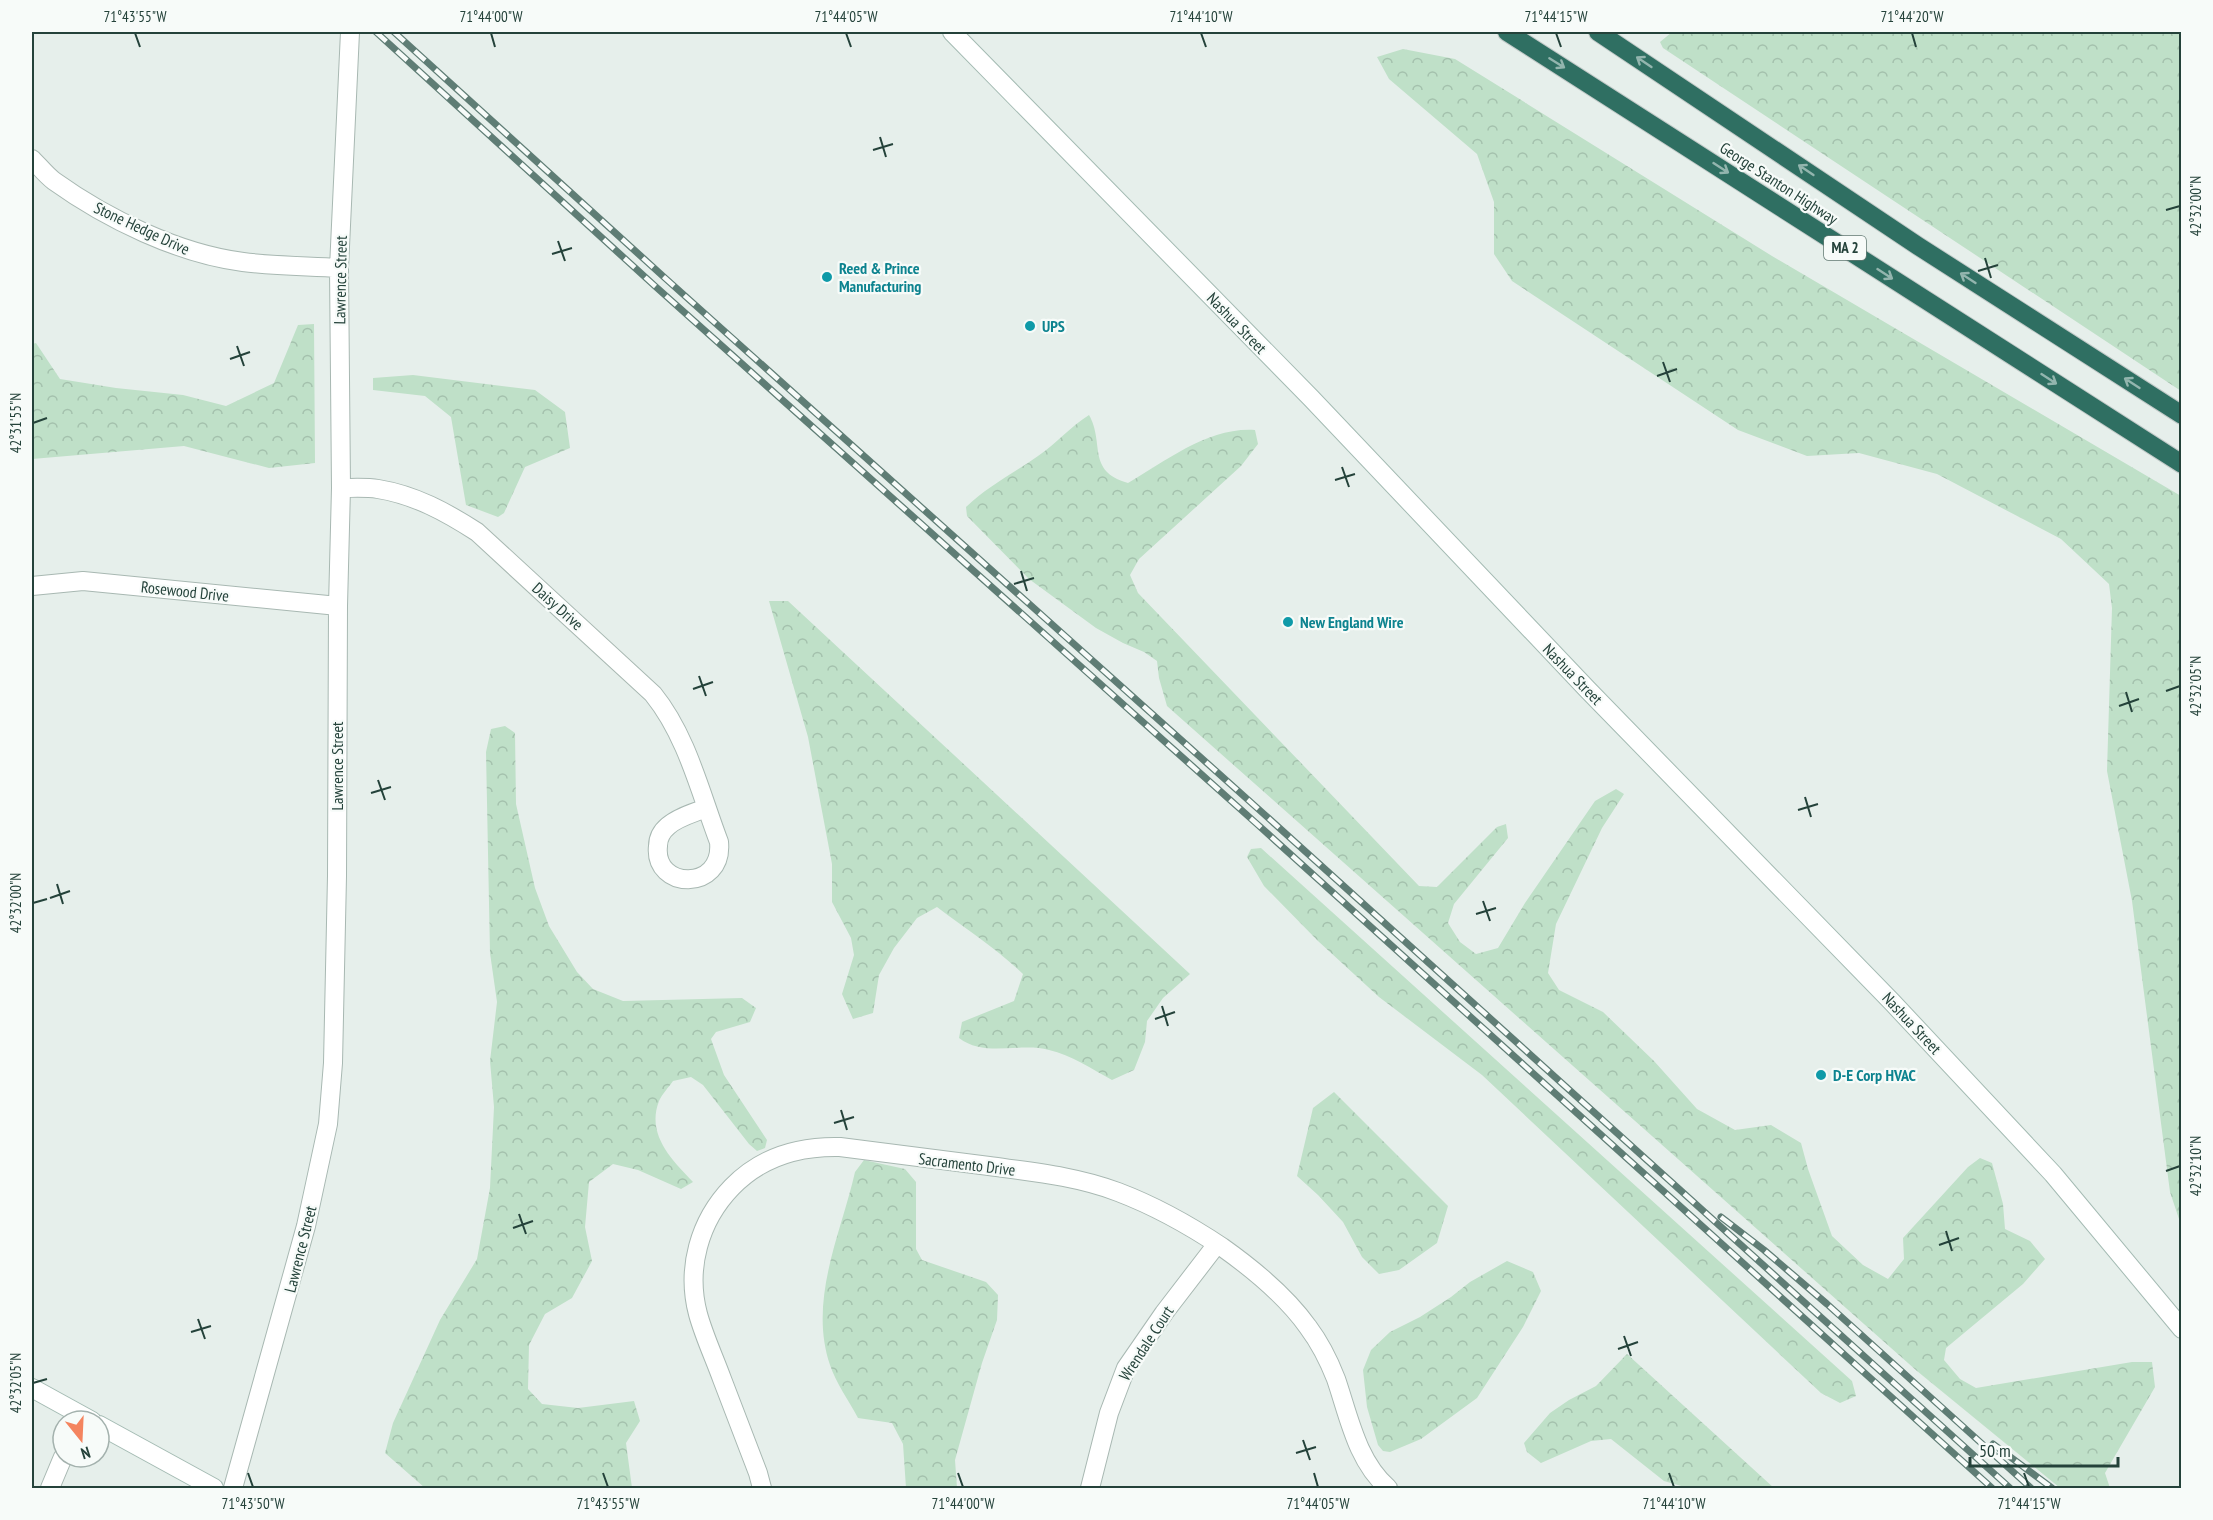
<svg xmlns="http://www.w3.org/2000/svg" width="2213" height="1520" font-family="'PT Sans Narrow',sans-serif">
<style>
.forest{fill:url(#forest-crowns)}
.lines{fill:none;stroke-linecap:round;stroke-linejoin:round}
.minor-casing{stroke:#a8b8b2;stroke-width:20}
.secondary-casing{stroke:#a4bbb3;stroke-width:20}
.motorway-casing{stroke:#c2cac8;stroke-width:20}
.minor{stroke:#fff;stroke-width:18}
.secondary{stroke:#fff;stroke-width:18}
.motorway{stroke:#2f6f62;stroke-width:18}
.rail-casing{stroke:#5f7d75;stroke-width:7}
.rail{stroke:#f7fbf9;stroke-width:4.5;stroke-dasharray:14;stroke-linecap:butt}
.oneway{stroke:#93b5ae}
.ticks{fill:none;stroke:#24423a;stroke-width:2}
.culture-dot{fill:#0f9aa8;stroke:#f7fbf9;stroke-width:2}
.labels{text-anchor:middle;stroke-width:4.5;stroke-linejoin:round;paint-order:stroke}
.shield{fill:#f7fbf9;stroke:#637a73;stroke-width:1.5}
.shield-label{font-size:15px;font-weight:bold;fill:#24423a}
.street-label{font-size:16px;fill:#24423a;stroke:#f7fbf9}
.culture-label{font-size:16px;font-weight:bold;fill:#0d838f;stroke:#f7fbf9;text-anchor:start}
.neatline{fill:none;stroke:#24423a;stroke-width:2}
.ticks-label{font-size:15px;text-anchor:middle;fill:#24423a}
</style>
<defs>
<pattern id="forest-crowns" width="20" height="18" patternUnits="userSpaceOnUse" patternTransform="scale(1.5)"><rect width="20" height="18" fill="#bfe0c8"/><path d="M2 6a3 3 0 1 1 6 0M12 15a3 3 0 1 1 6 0" fill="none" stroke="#a4c1ad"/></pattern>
</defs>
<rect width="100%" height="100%" fill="#e6efeb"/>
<path class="forest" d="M 1672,32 L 2181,32 L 2181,391 L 1663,48 L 1660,42 Z
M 1403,49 L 1455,59 L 1772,256 L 2181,496 L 2181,1225 L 2170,1192 L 2132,901 L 2107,771 L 2112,608 L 2109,584 L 2061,539 L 1937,474 L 1859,453 L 1807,456 L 1738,430 L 1512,281 L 1494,254 L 1494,202 L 1477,154 L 1389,79 L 1377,57 Z
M 314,324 L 315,463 L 269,468 L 184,446 L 32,459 L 32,344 L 36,343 L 60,379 L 116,388 L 183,395 L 226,406 L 274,383 L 298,325 Z
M 413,375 L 535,390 L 565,412 L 570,448 L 525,467 L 504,513 L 498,517 L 466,505 L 451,417 L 425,396 L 373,390 L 373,378 Z
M 1089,415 C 1105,443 1086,471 1128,483 C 1168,460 1208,427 1255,430 L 1258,444 L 1241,466 L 1139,559 L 1130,575 L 1138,593 L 1419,886 L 1437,887 L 1497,827 L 1506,824 L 1508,838 L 1454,904 L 1448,923 L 1460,942 L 1476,954 L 1498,948 L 1525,903 L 1595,801 L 1616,789 L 1624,794 L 1602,828 L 1556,924 L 1548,973 L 1559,990 L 1603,1012 L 1654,1061 L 1697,1109 L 1735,1130 L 1771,1125 L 1801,1143 L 1808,1169 L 1832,1236 L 1863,1265 L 1888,1279 L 1904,1259 L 1903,1238 L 1968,1167 L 1980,1158 L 1992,1163 L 2003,1204 L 2005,1229 L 2030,1241 L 2045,1259 L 2023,1284 L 1946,1348 L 1944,1360 L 1960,1379 L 1976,1388 L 2132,1362 L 2152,1362 L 2155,1387 L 2105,1473 L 2110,1488 L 2060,1488 L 1917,1371 L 1167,706 L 1159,678 L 1157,661 L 1144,652 L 1123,643 L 1096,628 L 1029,579 L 967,516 L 966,507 C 988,486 1014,473 1038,456 C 1057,443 1071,426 1089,415 Z
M 769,601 L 788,601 L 1190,974 L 1163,998 L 1147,1021 L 1145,1042 L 1134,1070 L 1112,1080 C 1092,1069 1071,1055 1049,1050 C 1020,1042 985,1058 959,1038 L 962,1022 L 1014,1001 L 1023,974 C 997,949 966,929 937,907 L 917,918 L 894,948 L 879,975 L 873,1013 L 853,1019 L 842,994 L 854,955 L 851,938 L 832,902 L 832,864 L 808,737 Z
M 505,726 L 515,733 L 516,804 L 535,888 L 549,926 L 577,972 L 593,989 L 623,1001 L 742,998 L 756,1008 L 750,1022 L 716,1032 L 711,1039 L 724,1075 L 767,1140 L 765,1148 L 757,1151 L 749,1144 L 703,1085 L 691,1077 L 673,1081 C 669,1087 662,1094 659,1101 C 646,1135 672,1160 693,1182 L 681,1189 L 638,1170 L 613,1164 L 589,1182 L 585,1227 L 592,1261 L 572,1298 L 545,1314 L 529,1345 L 528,1389 L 542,1404 L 578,1408 L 634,1401 L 640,1421 L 626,1443 L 632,1488 L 425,1488 L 385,1453 L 393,1423 L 440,1320 L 477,1259 L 490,1188 L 494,1107 L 490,1061 L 497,1002 L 490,953 L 486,752 L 491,729 Z
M 1261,848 L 1852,1381 L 1856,1396 L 1840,1403 L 1821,1393 L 1482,1075 L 1379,997 L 1318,941 L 1264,886 L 1247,857 L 1251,849 Z
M 1334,1092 L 1448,1206 L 1437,1243 L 1399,1270 L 1379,1274 L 1362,1257 L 1343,1222 L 1318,1195 L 1297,1176 L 1313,1108 Z
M 864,1160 L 905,1169 L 916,1182 L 916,1249 L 922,1260 L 986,1282 L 998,1295 L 997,1320 L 982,1363 L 955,1460 L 957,1488 L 906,1488 L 903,1444 L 892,1423 L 858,1418 C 849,1401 836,1383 830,1365 C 808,1300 841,1234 855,1172 Z
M 1507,1261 L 1533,1272 L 1541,1291 L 1523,1327 L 1477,1398 L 1421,1439 L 1390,1452 L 1383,1451 L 1378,1445 L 1367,1407 L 1363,1370 L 1371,1350 L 1390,1332 L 1420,1317 L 1451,1297 L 1470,1282 Z
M 1627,1354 L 1774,1488 L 1688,1488 L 1664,1481 L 1611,1439 L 1591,1441 L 1541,1463 L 1527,1452 L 1524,1443 L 1550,1413 L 1569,1400 L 1596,1386 Z"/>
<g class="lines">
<defs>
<path id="minor" d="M 32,159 C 39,166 46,175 54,181 C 107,219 179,254 243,262 C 275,266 307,266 339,268
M 341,488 C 353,488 366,487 378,489 C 415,495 446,512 477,532 L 653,694 C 687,736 700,792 719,842 C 724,892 653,890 658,846 C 658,838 662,831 668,826 C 678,817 694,813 706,808
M 32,586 L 83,581 L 338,606
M 50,1488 L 63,1457
M 233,1488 L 306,1226 L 328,1124 L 333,1063 L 337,876 L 338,606 L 341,488 L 339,268 L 350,32
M 762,1488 L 758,1473 C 746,1441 734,1410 722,1379 C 714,1357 704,1336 698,1314 C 686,1269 699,1221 732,1187 C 761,1157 799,1146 840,1147 C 890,1153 939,1160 989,1166 C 1032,1172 1076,1176 1118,1192 C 1155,1206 1189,1225 1222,1247 C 1253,1269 1286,1296 1308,1327 C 1320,1343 1329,1361 1336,1379 C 1349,1417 1357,1461 1388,1488
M 1090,1488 L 1109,1413 L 1126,1368 L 1164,1313 L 1217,1244"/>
<path id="secondary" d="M 952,32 L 1311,398 L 1588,690 L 1892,1002 L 2053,1174 L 2182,1329
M 32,1388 L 92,1421
M 99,1425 L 214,1488"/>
<path id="motorway" d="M 1507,32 L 2182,464
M 1598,32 L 1918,246 L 2182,415"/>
</defs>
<use href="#minor" class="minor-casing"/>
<use href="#secondary" class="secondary-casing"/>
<use href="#motorway" class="motorway-casing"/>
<use href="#minor" class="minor"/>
<use href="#secondary" class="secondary"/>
<use href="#motorway" class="motorway"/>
<defs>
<path id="rail" d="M 376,32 L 656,287 L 1257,824 L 1992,1488
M 394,32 L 665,278 L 1265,815 L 2010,1488
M 1721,1217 L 1764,1250 L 1827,1304 L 2031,1488
M 1993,1444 L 2052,1488"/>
</defs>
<use href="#rail" class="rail-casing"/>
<use href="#rail" class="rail"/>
</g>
<defs><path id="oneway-shaft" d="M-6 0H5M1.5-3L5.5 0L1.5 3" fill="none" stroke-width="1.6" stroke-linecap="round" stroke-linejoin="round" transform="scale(1.5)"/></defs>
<g class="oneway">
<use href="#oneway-shaft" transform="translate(1644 62) rotate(-146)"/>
<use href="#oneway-shaft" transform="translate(1557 63) rotate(32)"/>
<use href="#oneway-shaft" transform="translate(1721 168) rotate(33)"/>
<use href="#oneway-shaft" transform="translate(1806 170) rotate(-146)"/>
<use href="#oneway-shaft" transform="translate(1885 274) rotate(33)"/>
<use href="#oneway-shaft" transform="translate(1968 278) rotate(-147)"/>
<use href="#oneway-shaft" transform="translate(2049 379) rotate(33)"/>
<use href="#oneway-shaft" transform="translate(2132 383) rotate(-147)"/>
</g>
<path class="ticks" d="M 135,33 L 140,47M 491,33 L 495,47M 846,33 L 851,47M 1201,33 L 1206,47M 1556,33 L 1561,47M 1912,33 L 1916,47M 880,137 L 886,157M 873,150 L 893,144M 2166,210 L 2180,206M 558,241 L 565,261M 552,254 L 572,248M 1985,258 L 1991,278M 1978,271 L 1998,265M 237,346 L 244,366M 230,359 L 250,352M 1663,362 L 1670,382M 1657,376 L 1677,369M 33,423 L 47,418M 1342,467 L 1349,487M 1335,480 L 1355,474M 1021,571 L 1027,591M 1014,584 L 1034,578M 699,676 L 706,696M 693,689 L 713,682M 2166,691 L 2180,686M 2126,692 L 2132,712M 2119,706 L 2139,699M 378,780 L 385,800M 371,793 L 391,787M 1805,797 L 1811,817M 1798,810 L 1818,804M 57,884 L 63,904M 50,898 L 70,891M 1483,901 L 1490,921M 33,903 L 47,899M 1476,914 L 1496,908M 1162,1006 L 1168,1026M 1155,1019 L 1175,1012M 841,1110 L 847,1130M 834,1123 L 854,1117M 2166,1171 L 2180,1166M 519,1214 L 526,1234M 513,1228 L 533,1221M 1946,1231 L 1952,1251M 1939,1245 L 1959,1238M 198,1319 L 205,1339M 191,1332 L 211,1326M 1624,1336 L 1631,1356M 1618,1349 L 1638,1342M 33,1383 L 47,1379M 1303,1440 L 1310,1460M 1296,1453 L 1316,1447M 248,1473 L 253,1487M 603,1473 L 608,1487M 958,1473 L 963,1487M 1314,1473 L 1318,1487M 1669,1473 L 1674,1487M 2024,1473 L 2029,1487"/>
<g class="culture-dot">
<circle cx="827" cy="277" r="6"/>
<circle cx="1030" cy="326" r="6"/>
<circle cx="1288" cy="622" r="6"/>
<circle cx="1821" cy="1075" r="6"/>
</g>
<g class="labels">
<rect class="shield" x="1824" y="236" width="42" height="24" rx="4.5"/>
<g class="shield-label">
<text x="1845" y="253">MA 2</text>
</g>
<g class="street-label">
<text transform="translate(1779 183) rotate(33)" y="6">George Stanton Highway</text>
<text transform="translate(142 228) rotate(25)" y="6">Stone Hedge Drive</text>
<text transform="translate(340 280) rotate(-89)" y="6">Lawrence Street</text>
<text transform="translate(1237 323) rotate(46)" y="6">Nashua Street</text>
<text transform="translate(185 591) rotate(6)" y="6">Rosewood Drive</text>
<text transform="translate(558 606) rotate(42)" y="6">Daisy Drive</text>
<text transform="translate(1573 674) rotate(46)" y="6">Nashua Street</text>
<text transform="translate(337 766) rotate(-90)" y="6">Lawrence Street</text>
<text transform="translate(1912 1023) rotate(47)" y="6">Nashua Street</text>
<text transform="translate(967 1164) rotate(7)" y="6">Sacramento Drive</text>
<text transform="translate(300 1249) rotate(-76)" y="6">Lawrence Street</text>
<text transform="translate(1146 1343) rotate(-57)" y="6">Wrendale Court</text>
</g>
<g class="culture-label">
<text x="839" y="274">Reed &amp; Prince<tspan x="839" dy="18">Manufacturing</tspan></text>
<text x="1042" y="332">UPS</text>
<text x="1300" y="628">New England Wire</text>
<text x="1833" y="1081">D-E Corp HVAC</text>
</g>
</g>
<rect width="2213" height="1520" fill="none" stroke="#f7fbf9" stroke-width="66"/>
<g transform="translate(81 1439) rotate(162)"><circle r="28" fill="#f7fbf9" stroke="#a3b1ad" stroke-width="1.5"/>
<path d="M0-4.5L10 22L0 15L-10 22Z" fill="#f4845f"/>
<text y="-9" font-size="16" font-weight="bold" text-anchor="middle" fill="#24423a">N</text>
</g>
<path d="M1970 1457v9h148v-9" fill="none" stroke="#24423a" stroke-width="3"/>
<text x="1979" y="1457" font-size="18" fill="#24423a" stroke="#f7fbf9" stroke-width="4.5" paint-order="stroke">50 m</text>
<rect x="33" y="33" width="2147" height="1454" class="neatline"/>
<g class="ticks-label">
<text x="135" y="22">71°43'55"W</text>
<text x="491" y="22">71°44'00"W</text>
<text x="846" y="22">71°44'05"W</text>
<text x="1201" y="22">71°44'10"W</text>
<text x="1556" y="22">71°44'15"W</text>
<text x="1912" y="22">71°44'20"W</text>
<text transform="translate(2196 206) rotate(-90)" y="5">42°32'00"N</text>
<text transform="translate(16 423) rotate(-90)" y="5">42°31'55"N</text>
<text transform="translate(2196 686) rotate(-90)" y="5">42°32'05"N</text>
<text transform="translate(16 903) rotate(-90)" y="5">42°32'00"N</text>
<text transform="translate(2196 1166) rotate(-90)" y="5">42°32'10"N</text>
<text transform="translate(16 1383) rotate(-90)" y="5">42°32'05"N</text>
<text x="253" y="1509">71°43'50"W</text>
<text x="608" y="1509">71°43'55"W</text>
<text x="963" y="1509">71°44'00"W</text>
<text x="1318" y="1509">71°44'05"W</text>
<text x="1674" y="1509">71°44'10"W</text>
<text x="2029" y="1509">71°44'15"W</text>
</g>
</svg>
